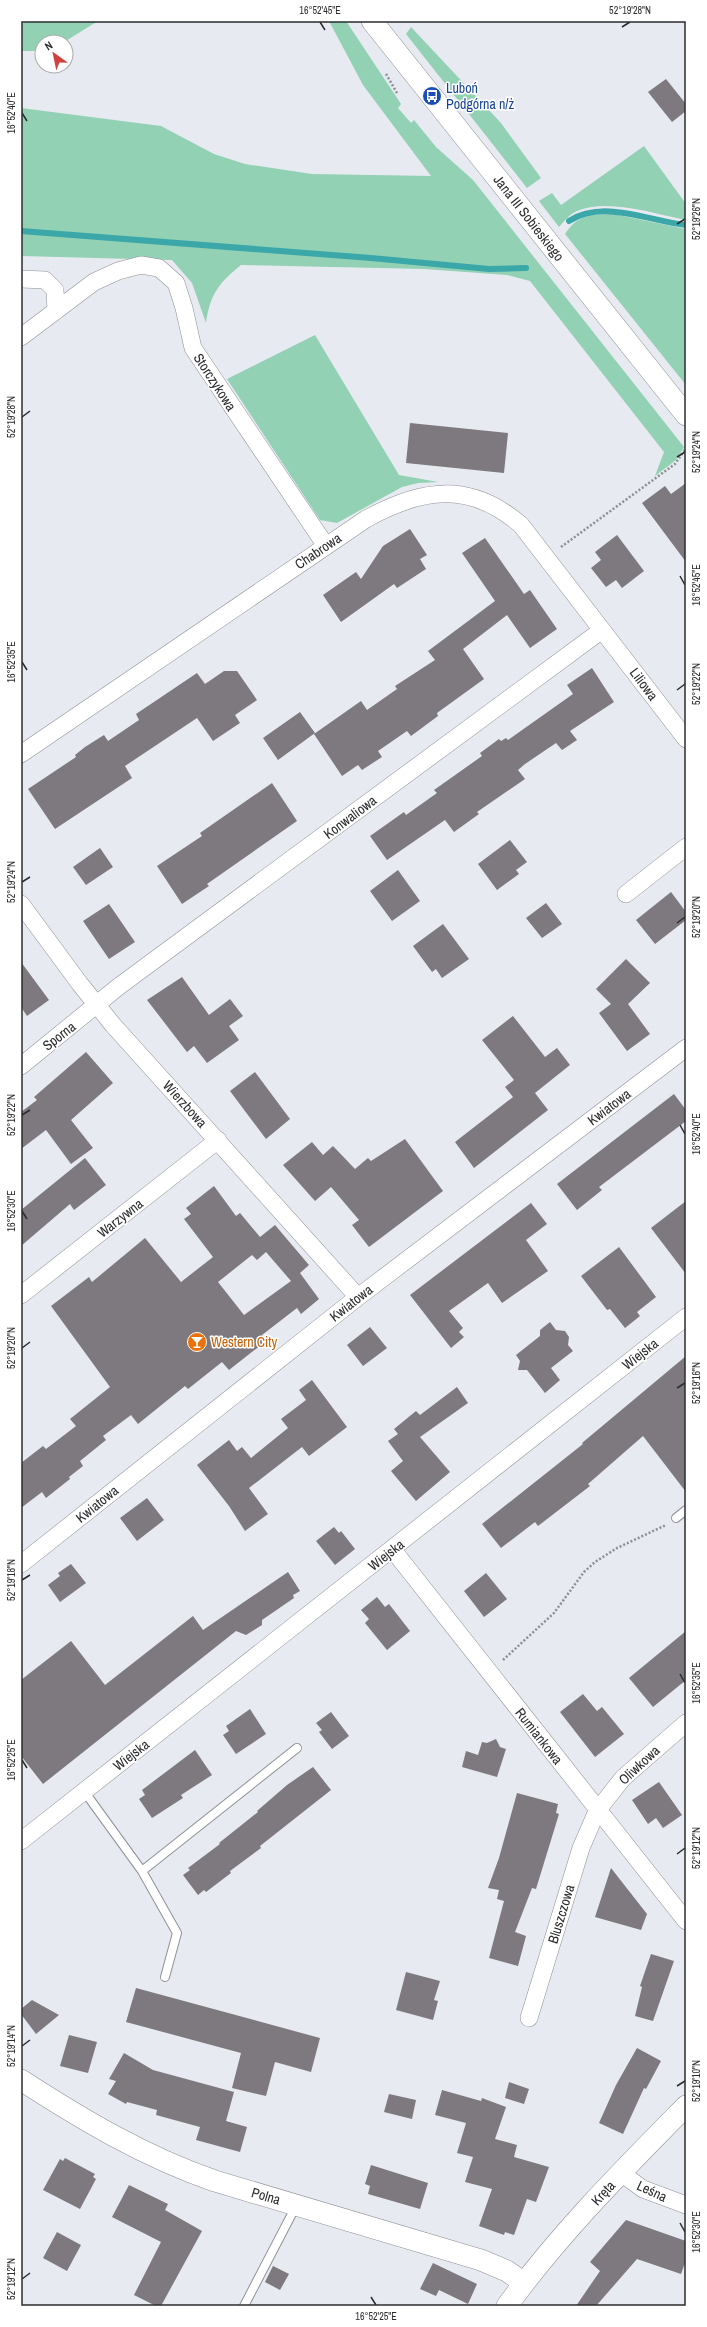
<svg xmlns="http://www.w3.org/2000/svg" width="707" height="2327" font-family="'Archivo Narrow',sans-serif">
<style>
.green{fill:#92d1b4}
.lines{fill:none;stroke-linecap:round;stroke-linejoin:round}
.stream{stroke:#3ba7a9;stroke-width:6}
.building{fill:#7d797f;fill-rule:evenodd}
.service-casing{stroke:#8f9198;stroke-width:10}
.minor-casing{stroke:#8f9198;stroke-width:18}
.tertiary-casing{stroke:#8f9198;stroke-width:22}
.path{stroke:#8c8e92;stroke-width:2.5;stroke-dasharray:2 2;stroke-linecap:butt}
.service{stroke:#fff;stroke-width:8}
.minor{stroke:#fff;stroke-width:17}
.tertiary{stroke:#fff;stroke-width:21}
.ticks{fill:none;stroke:#2b2c2e;stroke-width:1.5}
.labels{text-anchor:middle;stroke-width:3;stroke-linejoin:round;paint-order:stroke}
.transit-label{font-size:14px;fill:#164399;stroke:#fff;text-anchor:start}
.street-label{font-size:14px;fill:#2b2c2e;stroke:#fff}
.food-label{font-size:14px;fill:#c56008;stroke:#fff;text-anchor:start}
.neatline{fill:none;stroke:#2b2c2e;stroke-width:1.5}
.ticks-label{font-size:10px;text-anchor:middle;fill:#2b2c2e}
</style>
<rect width="100%" height="100%" fill="#e7eaf1"/>
<path class="green" d="M 26,21 L 98,21 L 64,42 L 42,42 L 42,51 L 21,51 L 21,25 Z
M 329,21 L 346,21 L 401,104 L 398,108 L 411,123 L 414,120 L 436,147 L 473,180 L 684,447 L 676,460 L 655,476 L 664,452 L 530,281 L 507,275 L 424,269 L 241,265 C 219,283 210,294 206,323 L 192,283 L 172,260 L 21,256 L 21,108 L 161,126 L 214,154 L 245,164 L 312,174 L 431,176 L 363,85 Z
M 411,27 L 501,123 L 541,178 L 527,188 L 406,34 Z
M 644,146 L 686,204 L 686,220 C 655,214 607,198 577,211 C 570,214 564,221 559,227 L 539,201 L 552,193 L 561,205 Z
M 613,214 L 686,229 L 686,385 L 565,234 C 578,214 591,215 613,214 Z
M 315,335 L 399,475 L 438,482 L 418,483 L 402,487 L 337,523 L 320,520 L 227,379 Z"/>
<g class="lines">
<path class="stream" d="M 569,221 C 604,199 648,221 686,225
M 21,231 L 371,258 L 489,269 L 526,268"/>
</g>
<path class="building" d="M 666,79 L 686,104 L 686,111 L 672,122 L 648,92 Z
M 410,423 L 508,433 L 504,473 L 406,463 Z
M 686,483 L 686,562 L 642,503 L 665,486 L 671,494 Z
M 410,529 L 427,555 L 420,559 L 426,569 L 397,588 L 394,584 L 341,622 L 323,595 L 356,572 L 361,579 L 383,546 Z
M 617,535 L 644,571 L 622,588 L 616,580 L 606,587 L 591,568 L 601,560 L 595,552 Z
M 485,538 L 524,594 L 530,590 L 557,629 L 530,648 L 507,615 L 463,649 L 484,679 L 437,713 L 438,716 L 411,736 L 407,731 L 378,751 L 382,757 L 362,770 L 358,765 L 342,776 L 314,734 L 361,701 L 367,710 L 397,689 L 395,686 L 435,660 L 428,651 L 495,601 L 462,553 Z
M 592,668 L 614,702 L 570,731 L 577,740 L 562,750 L 556,743 L 525,764 L 518,770 L 525,779 L 477,812 L 479,814 L 454,832 L 445,820 L 387,860 L 370,836 L 404,812 L 406,815 L 437,793 L 434,790 L 482,756 L 480,753 L 499,739 L 501,741 L 506,738 L 508,740 L 573,694 L 567,685 Z
M 224,671 L 237,671 L 257,700 L 235,715 L 240,723 L 213,741 L 197,718 L 125,766 L 132,778 L 55,829 L 28,789 L 76,757 L 75,755 L 85,747 L 104,735 L 108,741 L 139,720 L 136,714 L 197,673 L 205,684 Z
M 300,712 L 315,733 L 278,760 L 263,738 Z
M 272,783 L 297,821 L 207,884 L 209,886 L 182,904 L 157,866 L 202,836 L 200,833 Z
M 510,840 L 527,862 L 516,870 L 519,874 L 497,890 L 478,864 Z
M 100,848 L 113,867 L 86,885 L 73,867 Z
M 398,870 L 420,901 L 392,921 L 370,891 Z
M 671,892 L 686,912 L 686,920 L 655,944 L 636,920 Z
M 546,903 L 562,924 L 542,938 L 526,918 Z
M 109,904 L 135,942 L 109,959 L 83,921 Z
M 443,924 L 469,959 L 442,978 L 436,969 L 432,972 L 413,946 Z
M 626,959 L 650,983 L 628,1004 L 650,1034 L 627,1051 L 599,1013 L 611,1004 L 596,989 Z
M 21,962 L 49,1000 L 27,1016 L 21,1007 Z
M 182,977 L 209,1015 L 230,999 L 243,1016 L 229,1026 L 239,1040 L 207,1063 L 194,1046 L 187,1052 L 147,1000 Z
M 513,1016 L 545,1057 L 557,1048 L 570,1065 L 535,1093 L 548,1110 L 474,1168 L 455,1142 L 513,1097 L 505,1087 L 514,1080 L 482,1040 Z
M 86,1052 L 113,1083 L 71,1120 L 93,1148 L 71,1164 L 46,1130 L 21,1149 L 21,1112 L 37,1100 L 34,1097 Z
M 255,1072 L 290,1119 L 266,1139 L 230,1091 Z
M 674,1094 L 686,1110 L 686,1121 L 599,1187 L 602,1190 L 577,1210 L 557,1184 Z
M 405,1139 L 443,1191 L 369,1247 L 352,1225 L 359,1220 L 331,1187 L 315,1201 L 283,1165 L 312,1142 L 323,1155 L 333,1146 L 355,1169 L 368,1158 L 371,1161 Z
M 85,1158 L 106,1185 L 74,1210 L 70,1204 L 21,1246 L 21,1210 Z
M 214,1186 L 236,1216 L 240,1213 L 260,1237 L 275,1225 L 309,1265 L 291,1281 L 300,1273 L 319,1299 L 301,1314 L 297,1308 L 262,1335 L 266,1341 L 229,1370 L 222,1362 L 188,1389 L 185,1386 L 138,1424 L 131,1415 L 103,1436 L 106,1440 L 80,1461 L 83,1466 L 69,1477 L 70,1479 L 46,1498 L 42,1492 L 21,1508 L 21,1463 L 43,1446 L 46,1449 L 76,1426 L 70,1419 L 110,1387 L 51,1306 L 89,1277 L 92,1282 L 145,1238 L 181,1282 L 213,1257 L 184,1219 L 191,1214 L 186,1208 ZM 266,1252 L 291,1281 L 244,1315 L 218,1282 L 252,1255 L 257,1260 Z
M 686,1201 L 686,1274 L 651,1228 Z
M 531,1203 L 547,1224 L 526,1240 L 548,1271 L 502,1303 L 488,1283 L 449,1311 L 463,1328 L 459,1332 L 464,1337 L 451,1348 L 410,1295 Z
M 619,1247 L 656,1297 L 637,1312 L 640,1316 L 625,1328 L 610,1309 L 607,1310 L 581,1276 Z
M 550,1322 L 556,1330 L 565,1331 L 569,1337 L 568,1345 L 573,1351 L 551,1368 L 560,1380 L 545,1393 L 527,1370 L 518,1370 L 520,1361 L 516,1355 L 540,1336 L 540,1330 Z
M 370,1327 L 387,1348 L 363,1366 L 347,1345 Z
M 686,1356 L 686,1492 L 643,1436 L 588,1484 L 590,1486 L 538,1526 L 535,1522 L 501,1548 L 482,1524 L 583,1444 L 582,1443 Z
M 312,1380 L 347,1427 L 309,1456 L 302,1447 L 249,1488 L 268,1514 L 245,1531 L 229,1506 L 197,1465 L 229,1440 L 237,1451 L 242,1447 L 251,1458 L 288,1428 L 281,1419 L 306,1400 L 299,1390 Z
M 457,1387 L 468,1403 L 420,1437 L 450,1472 L 416,1501 L 391,1471 L 403,1461 L 388,1441 L 398,1434 L 394,1429 L 416,1411 L 420,1415 Z
M 147,1498 L 164,1520 L 137,1541 L 120,1518 Z
M 334,1527 L 339,1533 L 341,1531 L 355,1549 L 335,1565 L 316,1541 Z
M 71,1564 L 86,1583 L 60,1602 L 48,1585 L 60,1576 L 58,1573 Z
M 288,1572 L 300,1591 L 293,1595 L 294,1598 L 262,1620 L 262,1625 L 246,1635 L 236,1631 L 43,1784 L 21,1756 L 21,1680 L 71,1641 L 105,1685 L 193,1616 L 203,1630 Z
M 486,1573 L 507,1599 L 484,1617 L 464,1591 Z
M 377,1597 L 385,1607 L 389,1604 L 410,1631 L 387,1650 L 365,1623 L 369,1619 L 361,1610 Z
M 686,1631 L 686,1680 L 653,1707 L 629,1678 Z
M 583,1694 L 597,1711 L 602,1707 L 624,1734 L 595,1757 L 560,1712 Z
M 250,1709 L 266,1734 L 236,1754 L 223,1735 L 229,1731 L 226,1726 Z
M 331,1712 L 349,1736 L 332,1749 L 319,1732 L 322,1730 L 316,1723 Z
M 496,1739 L 500,1747 L 506,1749 L 497,1777 L 462,1767 L 466,1751 L 478,1755 L 482,1742 L 487,1743 Z
M 195,1750 L 212,1775 L 181,1795 L 183,1798 L 152,1818 L 139,1799 L 145,1795 L 142,1790 Z
M 313,1767 L 331,1790 L 260,1846 L 261,1848 L 230,1871 L 231,1873 L 206,1892 L 204,1890 L 198,1895 L 183,1875 L 190,1870 L 188,1868 L 220,1844 L 219,1843 L 258,1812 L 257,1811 L 287,1785 Z
M 659,1782 L 682,1815 L 663,1828 L 656,1818 L 648,1824 L 632,1800 Z
M 517,1793 L 558,1804 L 556,1813 L 559,1814 L 536,1889 L 532,1888 L 515,1932 L 526,1936 L 518,1966 L 489,1958 L 504,1901 L 497,1899 L 499,1890 L 488,1888 L 499,1858 Z
M 611,1868 L 647,1914 L 641,1930 L 595,1917 Z
M 651,1954 L 674,1961 L 653,2021 L 635,2016 L 642,1987 L 640,1986 Z
M 406,1972 L 440,1981 L 434,2000 L 438,2001 L 433,2020 L 396,2010 Z
M 136,1988 L 320,2038 L 311,2072 L 275,2062 L 266,2096 L 232,2088 L 241,2053 L 126,2022 Z
M 32,2000 L 59,2015 L 36,2034 L 21,2014 L 21,2009 Z
M 69,2035 L 97,2042 L 88,2073 L 60,2066 Z
M 637,2048 L 661,2061 L 646,2089 L 644,2088 L 623,2134 L 599,2123 L 616,2085 Z
M 124,2053 L 153,2070 L 234,2092 L 226,2121 L 247,2127 L 240,2152 L 196,2140 L 200,2127 L 156,2115 L 157,2110 L 127,2102 L 126,2104 L 108,2094 L 116,2081 L 109,2079 Z
M 509,2082 L 529,2089 L 524,2104 L 505,2098 Z
M 442,2090 L 481,2101 L 482,2098 L 506,2107 L 495,2139 L 517,2145 L 514,2157 L 549,2167 L 536,2202 L 527,2199 L 514,2235 L 505,2232 L 504,2235 L 479,2226 L 492,2189 L 465,2182 L 473,2157 L 457,2153 L 466,2123 L 435,2115 Z
M 389,2094 L 416,2100 L 412,2119 L 384,2112 Z
M 65,2158 L 95,2174 L 93,2177 L 96,2179 L 80,2209 L 43,2190 L 60,2159 L 63,2161 Z
M 371,2165 L 428,2183 L 420,2209 L 368,2194 L 370,2186 L 365,2184 Z
M 129,2185 L 168,2204 L 165,2210 L 202,2231 L 161,2306 L 156,2306 L 134,2295 L 161,2242 L 112,2217 Z
M 626,2220 L 686,2241 L 686,2260 L 681,2274 L 637,2259 L 596,2306 L 576,2306 L 600,2271 L 590,2262 Z
M 57,2232 L 81,2245 L 67,2271 L 43,2258 Z
M 433,2263 L 477,2284 L 468,2304 L 439,2290 L 436,2296 L 420,2289 Z
M 273,2266 L 289,2274 L 280,2290 L 265,2282 Z"/>
<g class="lines">
<defs>
<path id="service" d="M 676,1518 L 686,1510
M 84,1791 L 142,1871 L 177,1933 L 165,1977
M 142,1871 L 297,1748
M 244,2306 L 296,2206"/>
<path id="minor" d="M 21,279 L 45,280 L 55,290 L 56,311
M 21,337 L 94,282 L 118,271 L 141,265 L 159,268 L 176,283 L 184,308 L 193,348 L 326,546
M 21,754 L 366,519 C 422,488 470,481 521,525 L 686,739
M 626,894 L 686,847
M 21,904 L 80,984 L 113,1025 L 358,1297
M 21,1066 L 118,987 L 602,630
M 21,1295 L 218,1140
M 393,1550 L 686,1921
M 21,1564 L 358,1297 L 686,1048
M 21,1841 L 686,1317
M 529,2018 L 581,1848 L 597,1811 L 623,1778 L 686,1723
M 621,2173 L 643,2189 L 686,2205"/>
<path id="tertiary" d="M 372,21 L 686,415
M 21,2080 C 83,2120 145,2157 215,2181 L 481,2260 L 507,2271 L 524,2283
M 507,2306 C 559,2234 623,2170 686,2106"/>
</defs>
<use href="#service" class="service-casing"/>
<use href="#minor" class="minor-casing"/>
<use href="#tertiary" class="tertiary-casing"/>
<path class="path" d="M 386,74 L 397,93
M 561,547 L 675,464 L 686,448
M 503,1660 L 554,1613 L 584,1572 L 595,1562 L 617,1548 L 666,1525"/>
<use href="#service" class="service"/>
<use href="#minor" class="minor"/>
<use href="#tertiary" class="tertiary"/>
</g>
<path class="ticks" d="M 320,22 L 325,30M 622,27 L 630,22M 22,113 L 27,121M 677,224 L 685,219M 22,417 L 30,411M 677,457 L 685,452M 680,576 L 685,585M 22,662 L 27,670M 677,690 L 685,684M 22,882 L 30,877M 677,923 L 685,917M 22,1115 L 30,1110M 680,1125 L 685,1134M 22,1211 L 27,1219M 22,1348 L 30,1342M 677,1388 L 685,1383M 22,1580 L 30,1575M 680,1674 L 685,1683M 22,1760 L 27,1768M 677,1854 L 685,1848M 22,2046 L 30,2040M 677,2086 L 685,2081M 680,2223 L 685,2232M 22,2279 L 30,2273M 371,2297 L 376,2305"/>
<defs>
<symbol id="bus-disc" viewBox="-11 -11 22 22"><circle r="9.5" fill="#1a4fb4" stroke="#fff"/><path d="M-5-6H5V4H4V6H2V4H-2V6H-4V4H-5ZM-3.5-4V0h7V-4ZM-3.5 1.2v1.5H-2V1.2ZM2 1.2v1.5H3.5V1.2Z" fill="#fff"/></symbol>
<symbol id="bar-disc" viewBox="-11 -11 22 22"><circle r="9.5" fill="#e8710a" stroke="#fff"/><path d="M-6-5H6L.8 .8V4.5H3.5V6h-7V4.5H-.8V.8Z" fill="#fff"/></symbol>
</defs>
<g fill-rule="evenodd">
<use href="#bus-disc" x="421" y="85" width="22" height="22"/>
<use href="#bar-disc" x="186" y="1331" width="22" height="22"/>
</g>
<g class="labels">
<g class="transit-label">
<text x="446" y="93">Luboń<tspan x="446" dy="16">Podgórna n/ż</tspan></text>
</g>
<g class="street-label">
<text transform="translate(529 218) rotate(52)" y="5">Jana III Sobieskiego</text>
<text transform="translate(215 382) rotate(57)" y="5">Storczykowa</text>
<text transform="translate(318 551) rotate(-34)" y="5">Chabrowa</text>
<text transform="translate(644 684) rotate(53)" y="5">Liliowa</text>
<text transform="translate(350 817) rotate(-37)" y="5">Konwaliowa</text>
<text transform="translate(59 1036) rotate(-38)" y="5">Sporna</text>
<text transform="translate(185 1104) rotate(48)" y="5">Wierzbowa</text>
<text transform="translate(609 1107) rotate(-37)" y="5">Kwiatowa</text>
<text transform="translate(120 1218) rotate(-38)" y="5">Warzywna</text>
<text transform="translate(351 1303) rotate(-38)" y="5">Kwiatowa</text>
<text transform="translate(640 1354) rotate(-38)" y="5">Wiejska</text>
<text transform="translate(97 1504) rotate(-39)" y="5">Kwiatowa</text>
<text transform="translate(386 1555) rotate(-38)" y="5">Wiejska</text>
<text transform="translate(539 1736) rotate(52)" y="5">Rumiankowa</text>
<text transform="translate(131 1755) rotate(-38)" y="5">Wiejska</text>
<text transform="translate(639 1765) rotate(-43)" y="5">Oliwkowa</text>
<text transform="translate(561 1914) rotate(-73)" y="5">Bluszczowa</text>
<text transform="translate(652 2191) rotate(25)" y="5">Leśna</text>
<text transform="translate(603 2193) rotate(-48)" y="5">Kręta</text>
<text transform="translate(266 2196) rotate(16)" y="5">Polna</text>
</g>
<g class="food-label">
<text x="211" y="1347">Western City</text>
</g>
</g>
<rect width="707" height="2327" fill="none" stroke="#ffffff" stroke-width="44"/>
<g transform="translate(54 54) rotate(327)"><circle r="19" fill="#ffffff" stroke="#aaabab"/>
<path d="M0-3L7 15L0 10L-7 15Z" fill="#d1423f"/>
<text y="-6" font-size="11" font-weight="bold" text-anchor="middle" fill="#2b2c2e">N</text>
</g>
<rect x="22" y="22" width="663" height="2283" class="neatline"/>
<g class="ticks-label">
<text x="320" y="14">16°52'45"E</text>
<text x="630" y="14">52°19'28"N</text>
<text transform="translate(11 113) rotate(-90)" y="4">16°52'40"E</text>
<text transform="translate(696 219) rotate(-90)" y="4">52°19'26"N</text>
<text transform="translate(11 417) rotate(-90)" y="4">52°19'28"N</text>
<text transform="translate(696 452) rotate(-90)" y="4">52°19'24"N</text>
<text transform="translate(696 585) rotate(-90)" y="4">16°52'45"E</text>
<text transform="translate(11 662) rotate(-90)" y="4">16°52'35"E</text>
<text transform="translate(696 684) rotate(-90)" y="4">52°19'22"N</text>
<text transform="translate(11 882) rotate(-90)" y="4">52°19'24"N</text>
<text transform="translate(696 917) rotate(-90)" y="4">52°19'20"N</text>
<text transform="translate(11 1115) rotate(-90)" y="4">52°19'22"N</text>
<text transform="translate(696 1134) rotate(-90)" y="4">16°52'40"E</text>
<text transform="translate(11 1211) rotate(-90)" y="4">16°52'30"E</text>
<text transform="translate(11 1348) rotate(-90)" y="4">52°19'20"N</text>
<text transform="translate(696 1383) rotate(-90)" y="4">52°19'16"N</text>
<text transform="translate(11 1580) rotate(-90)" y="4">52°19'18"N</text>
<text transform="translate(696 1683) rotate(-90)" y="4">16°52'35"E</text>
<text transform="translate(11 1760) rotate(-90)" y="4">16°52'25"E</text>
<text transform="translate(696 1848) rotate(-90)" y="4">52°19'12"N</text>
<text transform="translate(11 2046) rotate(-90)" y="4">52°19'14"N</text>
<text transform="translate(696 2081) rotate(-90)" y="4">52°19'10"N</text>
<text transform="translate(696 2232) rotate(-90)" y="4">16°52'30"E</text>
<text transform="translate(11 2279) rotate(-90)" y="4">52°19'12"N</text>
<text x="376" y="2320">16°52'25"E</text>
</g>
</svg>
